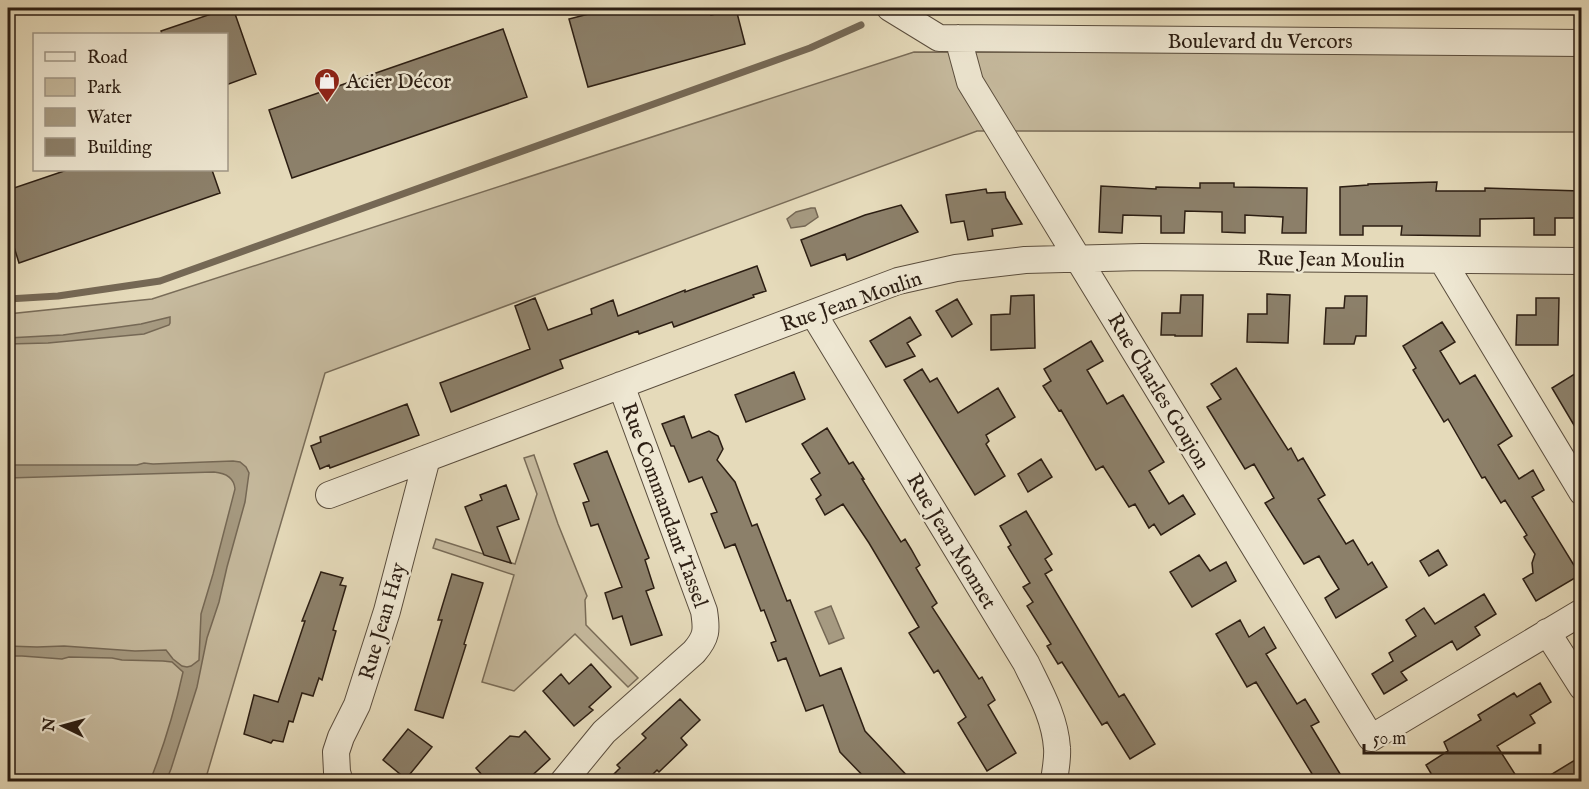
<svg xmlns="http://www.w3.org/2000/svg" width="1589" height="789" font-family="'IM FELL English',serif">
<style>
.green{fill:#c6ba9e;stroke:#796c58;stroke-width:1.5}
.water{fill:#a69a81;stroke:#756855;stroke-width:1.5}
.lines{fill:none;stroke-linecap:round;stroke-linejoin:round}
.stream{stroke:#756855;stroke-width:7}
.building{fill:#8c806a;stroke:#2c1e13;stroke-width:1.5}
.street-casing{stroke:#5a4d3d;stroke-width:28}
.street{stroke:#eee7d2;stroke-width:26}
.labels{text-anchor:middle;stroke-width:5;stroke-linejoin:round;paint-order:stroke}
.street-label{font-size:21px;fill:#2c1e13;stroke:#eee7d2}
.poi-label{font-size:21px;fill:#2c1e13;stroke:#eee7d2;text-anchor:start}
</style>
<rect width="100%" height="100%" fill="#e5daba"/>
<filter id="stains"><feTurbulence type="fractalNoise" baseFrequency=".00333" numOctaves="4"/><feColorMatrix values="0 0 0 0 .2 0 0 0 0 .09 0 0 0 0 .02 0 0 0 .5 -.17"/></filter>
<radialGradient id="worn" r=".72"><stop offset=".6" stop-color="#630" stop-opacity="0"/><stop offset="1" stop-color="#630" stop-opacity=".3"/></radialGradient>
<path class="green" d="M 914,52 L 1581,53 L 1581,132 L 977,131 L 325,373 L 205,781 L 8,782 L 8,314 L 152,299 Z
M 534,455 L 558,524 L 587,596 L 585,600 L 586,625 L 638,678 L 628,687 L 575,634 L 514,691 L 482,682 L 514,575 L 433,548 L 436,539 L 515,564 L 537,494 L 524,458 Z"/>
<path class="water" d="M 811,208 L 815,208 L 818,217 L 805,226 L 791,228 L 787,219 L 796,212 Z
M 170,317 L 170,323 L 169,325 L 144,334 L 48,343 L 8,344 L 8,338 L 63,335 L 141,324 Z
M 233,461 L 240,462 L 246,467 L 249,473 L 245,502 L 227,567 L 219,602 L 207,638 L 197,687 L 171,769 L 166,781 L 150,781 C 164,746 175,709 183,672 L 172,662 L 163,661 L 122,660 L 112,658 L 69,657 L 62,659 L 22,656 L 8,656 L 8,646 L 37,647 L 64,646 L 135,651 L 166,650 L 173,659 L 182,666 L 187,667 L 191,666 L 199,660 L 201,614 L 213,574 L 235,489 C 234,477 225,473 214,472 L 8,478 L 8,465 L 137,465 L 144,463 L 153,464 Z
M 831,606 L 844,638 L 829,644 L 815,612 Z"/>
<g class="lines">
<path class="stream" d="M 8,299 L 58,296 L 160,281 L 810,48 L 861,25"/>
</g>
<path class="building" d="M 226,8 L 233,8 L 256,74 L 226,85 L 226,34 L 162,34 L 161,31 L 226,9 Z
M 612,8 L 709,8 L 711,15 L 736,9 L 745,44 L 588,87 L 569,19 Z
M 503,29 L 527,97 L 292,178 L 269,110 Z
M 67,170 L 212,170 L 220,193 L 19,263 L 14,247 L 8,249 L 8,190 Z
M 1437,182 L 1436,191 L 1485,191 L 1485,188 L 1581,191 L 1581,218 L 1555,218 L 1555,235 L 1534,235 L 1534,218 L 1480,219 L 1480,236 L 1401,235 L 1402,226 L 1363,226 L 1363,235 L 1340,235 L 1340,187 L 1368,185 L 1368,184 Z
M 1200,183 L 1234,183 L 1234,187 L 1307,188 L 1306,233 L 1282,233 L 1283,217 L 1245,215 L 1245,233 L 1222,232 L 1222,212 L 1185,211 L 1184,233 L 1161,233 L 1161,216 L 1123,215 L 1122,233 L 1099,232 L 1101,186 L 1156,189 L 1156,187 L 1200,188 Z
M 986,189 L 987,193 L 1005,192 L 1006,198 L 1022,224 L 992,229 L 993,236 L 968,240 L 964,221 L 951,223 L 946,195 Z
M 901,205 L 918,232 L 847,260 L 845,254 L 811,266 L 801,240 L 865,215 Z
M 757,266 L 766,291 L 753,295 L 754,297 L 674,327 L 672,322 L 639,334 L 638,331 L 560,360 L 563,368 L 451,412 L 440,383 L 530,349 L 515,306 L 535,298 L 548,330 L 592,314 L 591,309 L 613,300 L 618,316 L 685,290 L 685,292 Z
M 1267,294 L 1290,295 L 1288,343 L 1247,342 L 1248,314 L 1267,314 Z
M 1034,295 L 1035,348 L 991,350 L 991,315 L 1010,314 L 1011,296 Z
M 1181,295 L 1203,295 L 1202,336 L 1175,336 L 1175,335 L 1161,335 L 1162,313 L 1180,313 Z
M 1345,296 L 1367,296 L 1366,336 L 1356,336 L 1354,344 L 1324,344 L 1326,308 L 1344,308 Z
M 1536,298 L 1559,298 L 1558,345 L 1516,345 L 1517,315 L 1536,315 Z
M 957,299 L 972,324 L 952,337 L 936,311 Z
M 910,317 L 921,335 L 907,343 L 915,356 L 886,367 L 870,341 Z
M 1442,322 L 1455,342 L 1440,351 L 1460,384 L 1475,375 L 1512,436 L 1498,445 L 1519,479 L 1533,470 L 1544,490 L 1532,497 L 1580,575 L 1536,601 L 1523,579 L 1533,573 L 1532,563 L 1535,554 L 1524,537 L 1527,535 L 1505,500 L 1501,503 L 1485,477 L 1482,478 L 1448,419 L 1444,422 L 1413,370 L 1416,368 L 1403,346 Z
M 1091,341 L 1103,361 L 1087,370 L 1107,404 L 1123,395 L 1164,462 L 1149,471 L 1169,504 L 1183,495 L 1195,514 L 1161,535 L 1154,524 L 1149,528 L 1135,504 L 1129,507 L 1103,466 L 1096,470 L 1061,410 L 1059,411 L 1043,386 L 1051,381 L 1044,369 Z
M 1236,368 L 1288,450 L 1291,448 L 1298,461 L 1303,458 L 1325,495 L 1318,499 L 1346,544 L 1353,540 L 1368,565 L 1372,562 L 1387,587 L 1336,618 L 1325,598 L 1339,589 L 1329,573 L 1319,556 L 1304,564 L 1265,503 L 1274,498 L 1254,464 L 1245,469 L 1207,407 L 1221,399 L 1211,384 Z
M 922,369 L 930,382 L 937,378 L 958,413 L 998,388 L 1015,417 L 986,435 L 989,441 L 986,444 L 1005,476 L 975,495 L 904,380 Z
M 1581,370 L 1581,437 L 1552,388 Z
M 794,372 L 805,399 L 746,422 L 735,395 Z
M 407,404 L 419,435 L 330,468 L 329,465 L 320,469 L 311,446 L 321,442 L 320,437 Z
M 684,416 L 692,438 L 709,431 L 718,436 L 723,449 L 717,460 L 735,482 L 752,526 L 757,524 L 787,601 L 790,600 L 820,676 L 841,668 L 865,731 L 913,782 L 869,782 L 840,752 L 823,705 L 806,711 L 786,658 L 778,661 L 771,643 L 776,641 L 764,610 L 761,611 L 735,544 L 725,548 L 711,514 L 717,512 L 702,477 L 689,482 L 674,446 L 671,446 L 662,424 Z
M 827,428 L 849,464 L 853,462 L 864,479 L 862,479 L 901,542 L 905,539 L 911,549 L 920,565 L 916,568 L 937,603 L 932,607 L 979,679 L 982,677 L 995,700 L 988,705 L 1016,753 L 987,771 L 958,723 L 966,717 L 938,670 L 934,673 L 909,633 L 919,627 L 869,543 L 843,504 L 825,515 L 816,499 L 821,495 L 811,479 L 820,473 L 802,444 Z
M 607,451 L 649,558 L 645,560 L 654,588 L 646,591 L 662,635 L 631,645 L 622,616 L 613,619 L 605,593 L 622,587 L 598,524 L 591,526 L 583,503 L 589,501 L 574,464 Z
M 1041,459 L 1052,477 L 1028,492 L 1018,474 Z
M 506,485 L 519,519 L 497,527 L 511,563 L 484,555 L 465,507 L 482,500 L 480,495 Z
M 1026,511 L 1052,554 L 1045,559 L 1052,570 L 1045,574 L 1119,697 L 1124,694 L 1155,744 L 1130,759 L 1107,722 L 1102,725 L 1062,662 L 1058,664 L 1047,646 L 1051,644 L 1027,606 L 1033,602 L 1023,587 L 1030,583 L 1008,547 L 1011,545 L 1000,526 Z
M 1438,550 L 1447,565 L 1429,576 L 1420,561 Z
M 1199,555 L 1210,571 L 1226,562 L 1236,581 L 1192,607 L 1170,572 Z
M 321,572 L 343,578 L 340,585 L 346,586 L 333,630 L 336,631 L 322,680 L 319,678 L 313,696 L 302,693 L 293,722 L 289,721 L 283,742 L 273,740 L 271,743 L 244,734 L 254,695 L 278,702 L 305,621 L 302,621 Z
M 452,574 L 483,583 L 464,644 L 466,645 L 443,718 L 415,710 L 442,620 L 438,620 Z
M 1484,594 L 1496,614 L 1475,627 L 1480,635 L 1457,650 L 1452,641 L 1401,672 L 1407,680 L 1384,694 L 1372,674 L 1393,661 L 1389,653 L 1416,636 L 1406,620 L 1424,608 L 1435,624 Z
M 1240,620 L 1249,637 L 1264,627 L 1276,648 L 1266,654 L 1297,704 L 1305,699 L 1319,722 L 1311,726 L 1345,782 L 1317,782 L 1256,682 L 1247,687 L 1216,634 Z
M 591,664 L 611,687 L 589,707 L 593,710 L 574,726 L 543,691 L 561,674 L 569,684 Z
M 1540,683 L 1551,702 L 1530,715 L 1535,723 L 1497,746 L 1520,782 L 1436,782 L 1426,765 L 1448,751 L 1444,742 L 1481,720 L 1478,715 L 1514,693 L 1517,697 Z
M 680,699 L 700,720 L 681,738 L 687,745 L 659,772 L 657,770 L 645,782 L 606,782 L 620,768 L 617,765 L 646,738 L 642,734 Z
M 408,729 L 432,747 L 406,779 L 383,760 Z
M 525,731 L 550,759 L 525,782 L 488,782 L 476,768 L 510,736 L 519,737 Z
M 1575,760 L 1581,771 L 1581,782 L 1539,782 Z"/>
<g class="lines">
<defs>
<path id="street" d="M 890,8 L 939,38 L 1582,43
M 958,38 L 970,82 L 1371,738 L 1582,612
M 1442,260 L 1582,492
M 813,313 L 1026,663 C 1039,690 1055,717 1057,748 C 1058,759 1055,771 1054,782
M 329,495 L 898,281 L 956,268 L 1025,260 L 1142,257 L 1582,261
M 1547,632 L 1582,687
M 340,782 L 337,772 L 336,752 L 341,737 L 357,705 L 387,611 L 427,458
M 563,782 L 604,732 L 694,652 C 707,637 707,630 704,611 L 621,385"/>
</defs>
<use href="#street" class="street-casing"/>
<use href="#street" class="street"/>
</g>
<defs>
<symbol id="shop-pin" viewBox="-11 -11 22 30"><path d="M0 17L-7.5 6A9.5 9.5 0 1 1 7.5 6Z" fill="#8f2418" stroke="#eee7d2"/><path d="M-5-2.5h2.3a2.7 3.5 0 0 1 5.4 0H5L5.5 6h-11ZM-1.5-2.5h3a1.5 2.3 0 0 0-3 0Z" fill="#fff"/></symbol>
</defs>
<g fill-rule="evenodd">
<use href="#shop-pin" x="312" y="66" width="30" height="40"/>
</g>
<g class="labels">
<g class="street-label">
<text x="1260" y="48">Boulevard du Vercors</text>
<text transform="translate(1331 259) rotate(1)" y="7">Rue Jean Moulin</text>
<text transform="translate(851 301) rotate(-19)" y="7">Rue Jean Moulin</text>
<text transform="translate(1159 391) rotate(59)" y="7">Rue Charles Goujon</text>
<text transform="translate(665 505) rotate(70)" y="7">Rue Commandant Tassel</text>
<text transform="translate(952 541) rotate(59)" y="7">Rue Jean Monnet</text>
<text transform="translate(382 621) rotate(-74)" y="7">Rue Jean Hay</text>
</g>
<g class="poi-label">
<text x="346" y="88">Acier Décor</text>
</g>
</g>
<rect width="1589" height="789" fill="none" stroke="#e5daba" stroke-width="30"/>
<rect x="9" y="9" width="1571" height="771" fill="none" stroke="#2c1e13" stroke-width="3"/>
<rect x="15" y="15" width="1559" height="759" fill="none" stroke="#2c1e13" stroke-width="1.5"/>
<rect x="33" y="33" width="195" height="138" fill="#eee7d2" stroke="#a09786" stroke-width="1.5"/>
<rect x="45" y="52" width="30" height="9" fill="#eee7d2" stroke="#a09786" stroke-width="1.5"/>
<text x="87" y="63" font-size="18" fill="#2c1e13">Road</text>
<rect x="45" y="78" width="30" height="18" fill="#c6ba9e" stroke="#a09786" stroke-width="1.5"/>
<text x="87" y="93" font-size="18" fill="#2c1e13">Park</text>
<rect x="45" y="108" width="30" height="18" fill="#a69a81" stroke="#a09786" stroke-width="1.5"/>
<text x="87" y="123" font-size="18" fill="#2c1e13">Water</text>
<rect x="45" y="138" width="30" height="18" fill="#8c806a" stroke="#a09786" stroke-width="1.5"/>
<text x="87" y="153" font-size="18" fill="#2c1e13">Building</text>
<g transform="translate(63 726) rotate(275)" stroke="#eee7d2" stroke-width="4.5" paint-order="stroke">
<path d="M0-4.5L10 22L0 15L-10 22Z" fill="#2c1e13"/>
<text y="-9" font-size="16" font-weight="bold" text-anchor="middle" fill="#2c1e13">N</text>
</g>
<path d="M1364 744v9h176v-9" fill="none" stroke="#2c1e13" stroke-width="3"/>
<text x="1373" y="744" font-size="18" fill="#2c1e13" stroke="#eee7d2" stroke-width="4.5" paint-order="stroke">50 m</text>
<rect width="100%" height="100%" filter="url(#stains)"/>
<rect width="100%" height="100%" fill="url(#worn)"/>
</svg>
